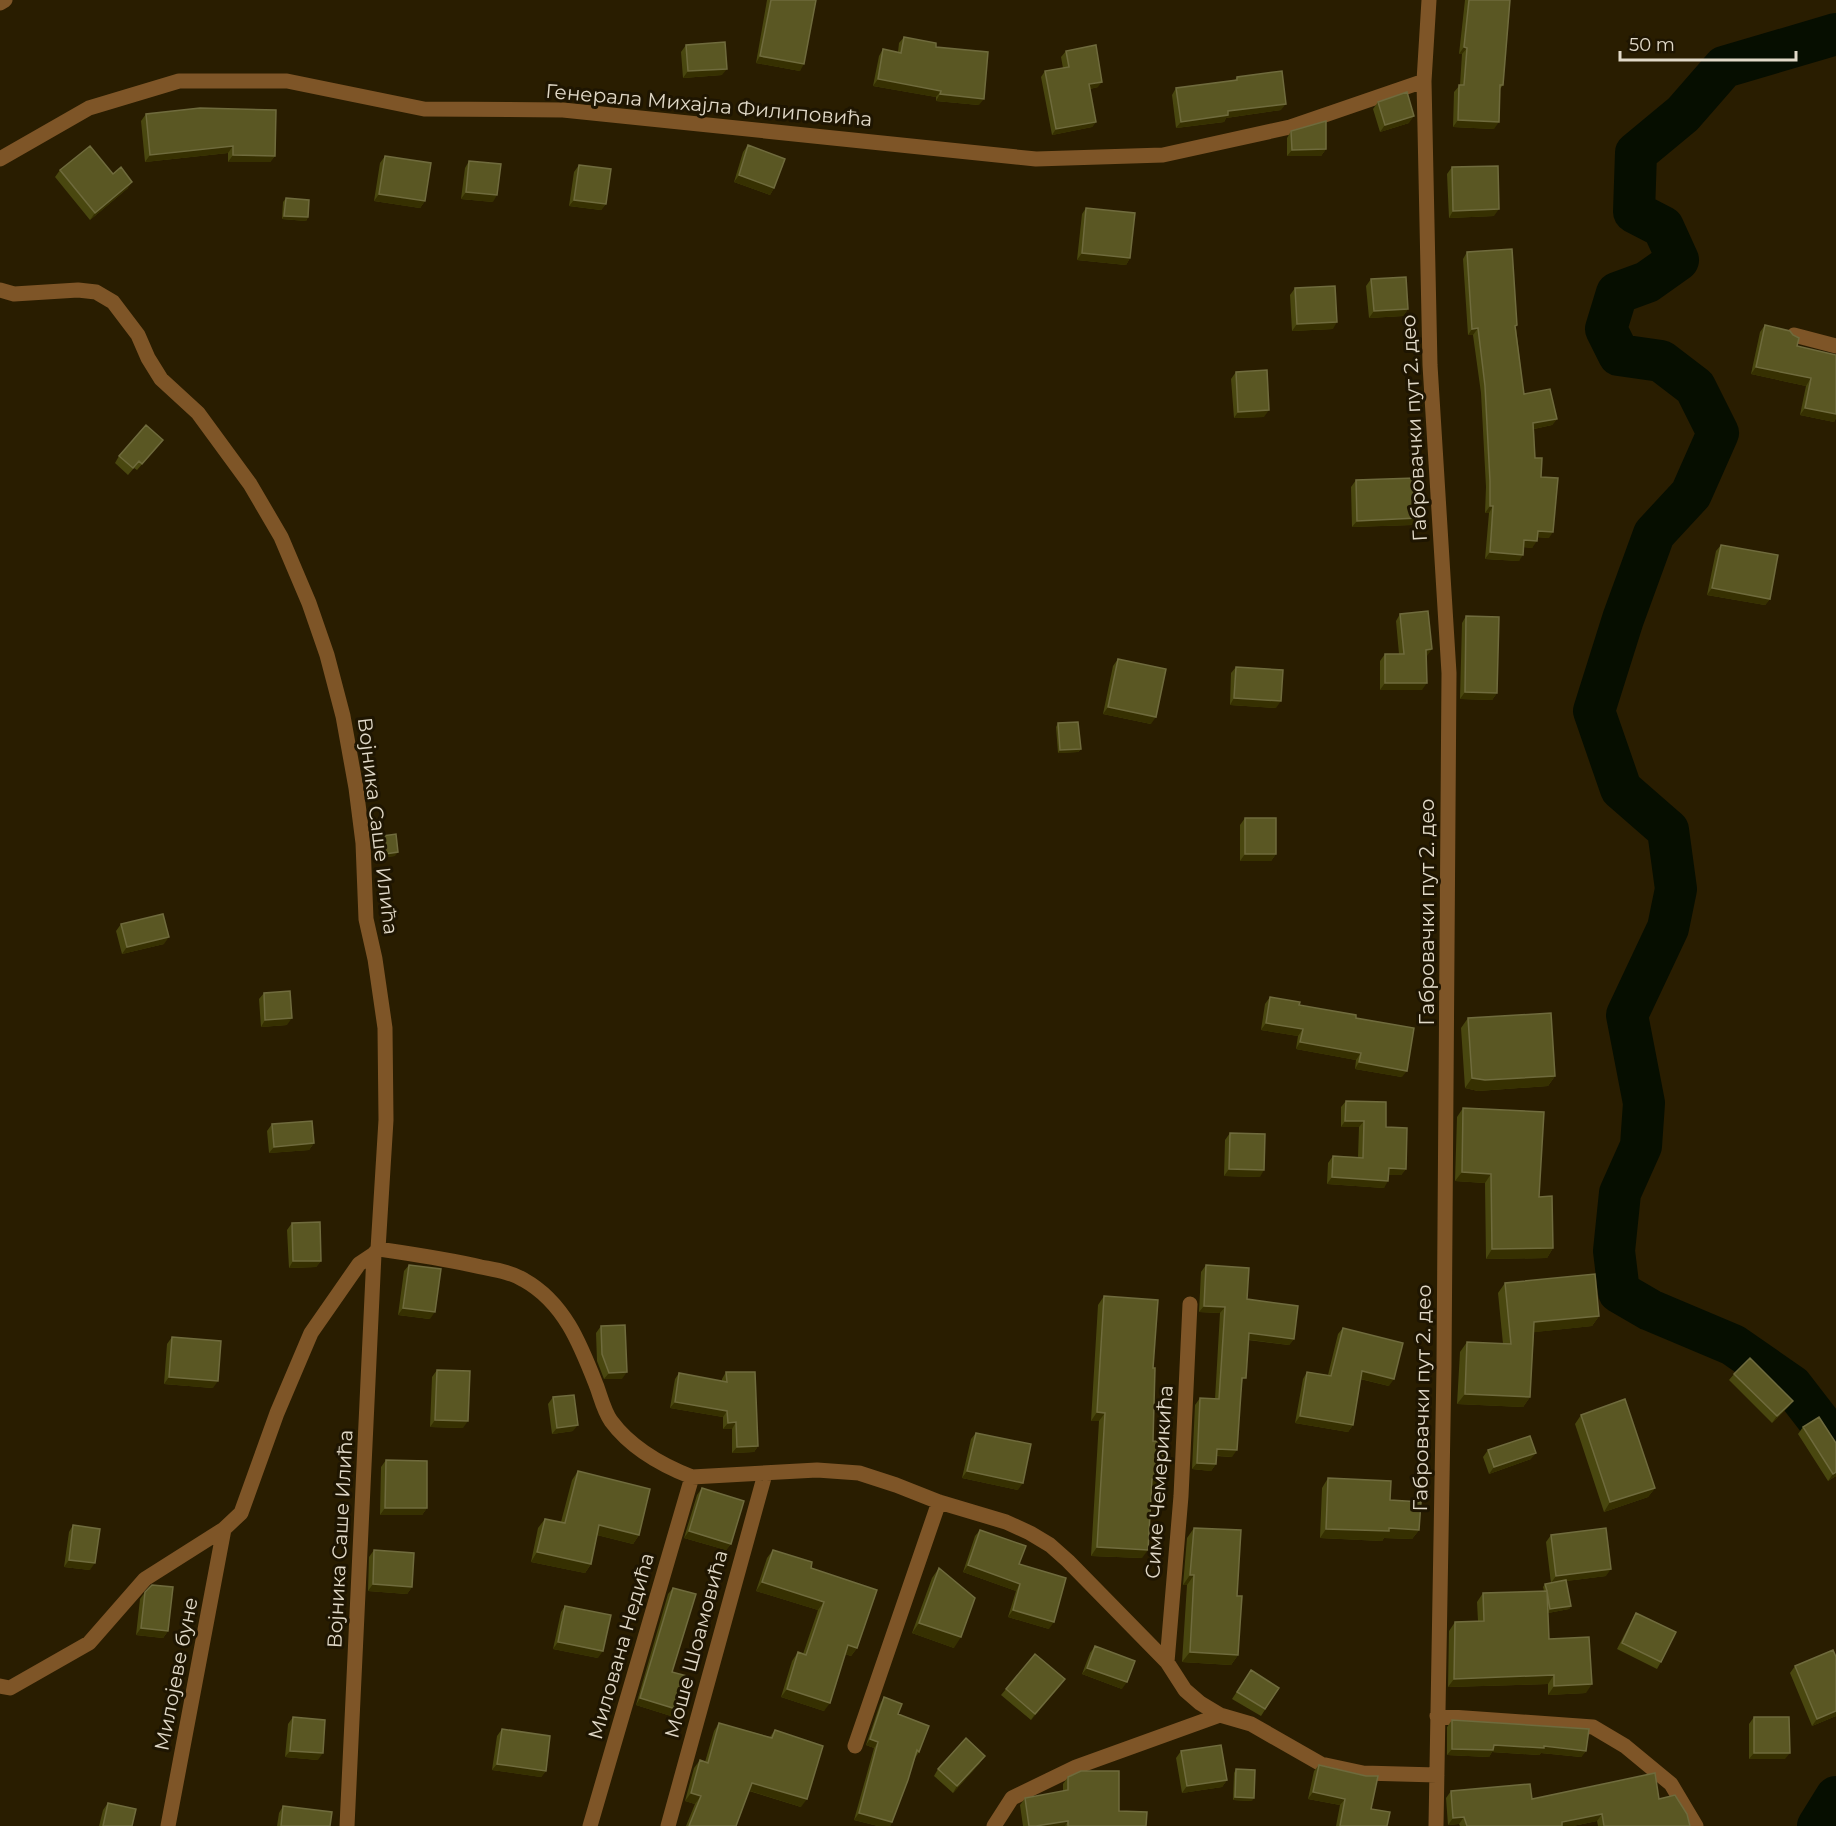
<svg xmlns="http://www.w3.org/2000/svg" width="1836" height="1826" font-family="Montserrat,sans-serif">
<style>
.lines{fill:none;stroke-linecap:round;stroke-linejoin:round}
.river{stroke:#060e00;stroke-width:42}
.street{stroke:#7e5527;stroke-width:15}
.wall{fill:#49470f}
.shaded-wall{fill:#363001}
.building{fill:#5a5723;stroke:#6f6b3d;stroke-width:1.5}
.labels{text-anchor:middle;stroke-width:6;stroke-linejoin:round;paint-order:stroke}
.street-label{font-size:20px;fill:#e1d9c8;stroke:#1e1501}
</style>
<rect width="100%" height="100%" fill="#291d00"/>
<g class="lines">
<path class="river" d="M 1836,34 L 1724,67 L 1683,114 L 1636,153 L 1634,212 L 1663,227 L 1678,260 L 1647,282 L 1617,293 L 1606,329 L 1619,355 L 1661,361 L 1695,387 L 1718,433 L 1691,494 L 1654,534 L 1623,619 L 1594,711 L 1621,789 L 1668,830 L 1676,889 L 1668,928 L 1627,1015 L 1644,1103 L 1641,1146 L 1620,1193 L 1614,1251 L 1619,1292 L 1650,1310 L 1733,1345 L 1792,1386 L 1836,1443
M 1818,1826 L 1836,1797"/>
<path class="street" d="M 1429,0 L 1424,81 L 1430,365 L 1449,673 L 1444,1366 L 1436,1826
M 0,3 L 5,0
M 0,159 L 89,108 L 179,81 L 287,81 L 424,109 L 563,110 L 1036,159 L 1163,155 L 1290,127 L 1424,81
M 0,290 L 14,294 L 78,290 L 96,292 L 113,302 L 138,335 L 148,358 L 161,379 L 198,413 L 250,484 L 281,537 L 309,603 L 327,655 L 343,716 L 356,788 L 363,843 L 366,919 L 375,959 L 385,1028 L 386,1120 L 378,1249
M 1794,335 L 1836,346
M 378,1249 C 412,1254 447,1259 481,1267 C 496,1270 511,1272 524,1280 C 565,1303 581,1346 597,1387 C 601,1398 604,1411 611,1421 C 631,1448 661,1465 692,1477 L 817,1470 L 859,1473 L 896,1485 L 939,1502 L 1006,1522 L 1030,1533 L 1050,1545 L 1068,1561 L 1167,1662 L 1185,1690 L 1200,1703 L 1220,1715 L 1251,1724 L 1321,1764 L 1363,1773 L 1437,1775
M 1167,1662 L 1181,1496 L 1190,1304
M 0,1686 L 10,1688 L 89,1643 L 145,1579 L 224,1529 L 241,1513 L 277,1413 L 311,1333 L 359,1264 L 374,1254 L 378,1249
M 1437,1716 L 1593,1727 L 1625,1746 L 1671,1784 L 1696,1826
M 855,1746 L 939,1502
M 168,1826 L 224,1529
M 347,1826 L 374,1254
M 590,1826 L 692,1477
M 668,1826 L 765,1474
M 994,1826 L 1012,1798 L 1076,1767 L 1220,1715"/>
</g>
<path class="wall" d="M 767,0 L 816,0 L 800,71 L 756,63 Z
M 1465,0 L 1510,0 L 1503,85 L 1500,89 L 1494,129 L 1453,127 L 1454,92 L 1460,85 L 1462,54 L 1459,54 Z
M 904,37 L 936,47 L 979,105 L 936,101 L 936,97 L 873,86 L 879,56 L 883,49 L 898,52 L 899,43 Z
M 686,45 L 722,75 L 683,78 L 681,52 Z
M 1066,51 L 1098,87 L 1090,89 L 1096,122 L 1092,127 L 1052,135 L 1041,77 L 1045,71 L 1063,68 L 1061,57 Z
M 1237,77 L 1281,110 L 1226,118 L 1224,122 L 1176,128 L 1172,95 L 1176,88 L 1235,80 Z
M 1378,102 L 1409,123 L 1380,132 L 1373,109 Z
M 146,114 L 275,156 L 270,162 L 228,162 L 228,153 L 145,162 L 141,121 Z
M 1291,131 L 1326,149 L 1321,156 L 1287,156 L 1287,138 Z
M 748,145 L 774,188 L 770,195 L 734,182 L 743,152 Z
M 385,156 L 425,201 L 420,208 L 374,201 L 380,163 Z
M 469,161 L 493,202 L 461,199 L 465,168 Z
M 579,165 L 606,204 L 601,210 L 569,206 L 574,172 Z
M 1452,167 L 1494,216 L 1449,218 L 1447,174 Z
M 60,170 L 113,174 L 128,188 L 90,220 L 55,177 Z
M 286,198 L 308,217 L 306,221 L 282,219 L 283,202 Z
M 1086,208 L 1130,258 L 1126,265 L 1077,260 L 1082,214 Z
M 1467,252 L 1516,328 L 1524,394 L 1557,419 L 1552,425 L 1534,429 L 1535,458 L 1541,477 L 1549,538 L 1537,537 L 1532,548 L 1524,547 L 1519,561 L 1485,559 L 1489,513 L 1485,513 L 1486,487 L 1481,393 L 1473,335 L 1468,335 L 1463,259 Z
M 1371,279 L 1408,309 L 1403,316 L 1369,318 L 1366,286 Z
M 1295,288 L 1333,329 L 1292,331 L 1290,295 Z
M 1765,325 L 1797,346 L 1836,355 L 1836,418 L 1834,422 L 1800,415 L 1806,386 L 1751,374 L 1760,332 Z
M 1236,372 L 1264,417 L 1234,418 L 1231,379 Z
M 158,446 L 137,470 L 134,468 L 128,475 L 115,463 L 119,456 Z
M 1356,480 L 1412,525 L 1352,527 L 1351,487 Z
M 1721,545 L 1770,599 L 1765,605 L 1707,595 L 1716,551 Z
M 1400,614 L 1432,649 L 1426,656 L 1422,690 L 1380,690 L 1380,661 L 1385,654 L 1399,654 L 1396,621 Z
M 1466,616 L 1497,693 L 1492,700 L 1460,699 L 1462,623 Z
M 1118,659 L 1151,724 L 1103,714 L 1113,666 Z
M 1236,667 L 1276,708 L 1230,705 L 1231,673 Z
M 1058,723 L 1081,749 L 1078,752 L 1058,753 L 1056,727 Z
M 1245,818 L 1276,854 L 1271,861 L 1240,861 L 1240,825 Z
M 376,837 L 395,856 L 376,858 L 374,840 Z
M 121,924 L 164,944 L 122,954 L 116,931 Z
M 264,993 L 287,1025 L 261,1027 L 259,999 Z
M 1270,997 L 1299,1005 L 1356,1018 L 1402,1077 L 1355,1069 L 1356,1060 L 1296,1049 L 1298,1036 L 1261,1030 L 1265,1004 Z
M 1468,1018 L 1555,1076 L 1548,1086 L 1478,1091 L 1465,1088 L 1461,1028 Z
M 1346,1101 L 1386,1127 L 1406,1169 L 1401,1175 L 1388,1175 L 1384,1188 L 1327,1184 L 1328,1163 L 1333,1156 L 1358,1157 L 1359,1127 L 1341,1127 L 1341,1107 Z
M 1463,1108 L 1553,1248 L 1547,1258 L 1486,1259 L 1485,1183 L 1455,1181 L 1457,1117 Z
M 272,1124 L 314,1143 L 309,1150 L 269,1153 L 267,1131 Z
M 1230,1133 L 1260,1177 L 1224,1176 L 1225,1140 Z
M 292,1223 L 321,1261 L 316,1267 L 289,1268 L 287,1230 Z
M 409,1265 L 430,1319 L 398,1315 L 404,1271 Z
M 1206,1265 L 1294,1339 L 1289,1345 L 1248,1340 L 1232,1457 L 1216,1456 L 1216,1464 L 1211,1471 L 1192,1469 L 1195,1405 L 1200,1398 L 1215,1399 L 1220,1313 L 1199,1312 L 1201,1272 Z
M 1505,1283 L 1599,1316 L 1592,1326 L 1534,1332 L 1530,1397 L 1523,1407 L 1457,1404 L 1460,1352 L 1467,1342 L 1503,1344 L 1498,1293 Z
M 1104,1296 L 1153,1368 L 1153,1441 L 1164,1480 L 1158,1489 L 1151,1488 L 1142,1558 L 1091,1556 L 1099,1421 L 1091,1421 L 1098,1305 Z
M 601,1326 L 622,1379 L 604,1379 L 597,1361 L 596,1333 Z
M 1343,1328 L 1389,1386 L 1360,1379 L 1353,1425 L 1348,1432 L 1295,1423 L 1303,1379 L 1307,1372 L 1328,1375 L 1338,1334 Z
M 172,1337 L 213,1388 L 164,1384 L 167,1344 Z
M 437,1370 L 463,1428 L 430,1427 L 432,1377 Z
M 726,1372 L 758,1446 L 754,1452 L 732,1453 L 732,1429 L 723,1429 L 723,1417 L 670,1408 L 675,1379 L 679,1373 L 722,1381 L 722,1379 Z
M 1734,1374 L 1793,1401 L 1788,1407 L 1772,1423 L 1729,1380 Z
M 553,1397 L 573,1431 L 552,1434 L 548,1404 Z
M 1581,1415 L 1655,1488 L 1648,1497 L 1604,1512 L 1575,1424 Z
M 1803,1427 L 1836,1476 L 1828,1481 L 1798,1434 Z
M 976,1433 L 1018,1490 L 962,1478 L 971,1439 Z
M 1488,1450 L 1531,1459 L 1489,1474 L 1483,1457 Z
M 386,1460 L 427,1508 L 422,1515 L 380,1515 L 381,1467 Z
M 578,1471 L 639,1535 L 633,1544 L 597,1535 L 591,1564 L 585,1573 L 531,1562 L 538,1528 L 545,1519 L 561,1522 L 572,1480 Z
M 1328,1478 L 1390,1500 L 1419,1530 L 1412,1539 L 1384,1538 L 1382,1541 L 1320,1538 L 1322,1488 Z
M 702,1488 L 731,1544 L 726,1550 L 684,1538 L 697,1495 Z
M 73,1525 L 90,1570 L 64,1567 L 69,1532 Z
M 1194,1528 L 1237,1596 L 1238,1655 L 1231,1665 L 1182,1662 L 1187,1585 L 1183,1585 L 1187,1538 Z
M 980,1530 L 1019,1564 L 1049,1629 L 1008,1617 L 1016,1591 L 963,1572 L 975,1536 Z
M 1551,1535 L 1606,1576 L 1566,1581 L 1571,1606 L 1569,1609 L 1548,1613 L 1549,1639 L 1586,1693 L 1548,1695 L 1548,1684 L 1448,1687 L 1449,1631 L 1455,1622 L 1478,1621 L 1477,1602 L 1483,1593 L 1544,1591 L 1543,1587 L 1545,1584 L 1551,1583 L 1546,1542 Z
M 374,1550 L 412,1587 L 407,1594 L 368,1591 L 369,1557 Z
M 773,1550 L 811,1568 L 857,1648 L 851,1656 L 845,1654 L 824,1711 L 781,1697 L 792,1661 L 798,1652 L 803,1654 L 818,1610 L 756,1591 L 767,1558 Z
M 939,1568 L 954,1648 L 912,1633 L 932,1578 Z
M 673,1588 L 672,1672 L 676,1709 L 671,1716 L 636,1705 L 668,1594 Z
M 145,1592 L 168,1631 L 163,1638 L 136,1635 L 140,1599 Z
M 565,1606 L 598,1658 L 553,1649 L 561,1612 Z
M 1636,1613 L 1661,1662 L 1657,1669 L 1617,1649 L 1632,1620 Z
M 1095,1646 L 1122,1689 L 1082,1674 L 1090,1653 Z
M 1836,1657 L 1836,1716 L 1812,1726 L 1790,1673 L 1795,1666 Z
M 1251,1670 L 1279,1688 L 1261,1716 L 1232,1699 Z
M 1060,1686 L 1031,1720 L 1001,1695 L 1006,1689 Z
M 884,1697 L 898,1714 L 919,1752 L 915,1758 L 892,1822 L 890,1826 L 878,1826 L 854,1820 L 874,1748 L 866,1745 L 880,1704 Z
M 293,1717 L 318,1760 L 285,1757 L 288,1724 Z
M 1754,1717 L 1785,1759 L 1749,1759 L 1749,1724 Z
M 1452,1720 L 1586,1751 L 1581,1757 L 1541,1753 L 1539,1755 L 1492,1752 L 1489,1757 L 1447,1755 L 1447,1727 Z
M 719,1723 L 770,1737 L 775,1730 L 801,1807 L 749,1791 L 736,1826 L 686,1826 L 695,1804 L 685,1801 L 694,1768 L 700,1760 L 705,1762 L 714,1731 Z
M 502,1729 L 546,1771 L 541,1777 L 492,1770 L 497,1736 Z
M 1181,1751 L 1227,1780 L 1222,1787 L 1182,1793 L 1176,1758 Z
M 980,1763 L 953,1793 L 934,1776 L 938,1769 Z
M 1319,1765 L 1366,1776 L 1371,1809 L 1387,1826 L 1336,1826 L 1340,1805 L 1308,1799 L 1314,1771 Z
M 1236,1769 L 1252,1801 L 1233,1800 L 1234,1773 Z
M 1068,1777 L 1119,1811 L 1146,1826 L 1023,1826 L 1020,1805 L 1025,1798 L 1063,1791 L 1063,1784 Z
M 1451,1791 L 1532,1799 L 1659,1799 L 1690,1826 L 1598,1826 L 1597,1821 L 1573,1826 L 1460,1826 L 1459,1824 L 1448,1825 L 1446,1798 Z
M 108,1803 L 132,1826 L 99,1826 L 103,1810 Z
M 283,1806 L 330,1826 L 277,1826 L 279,1813 Z"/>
<path class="shaded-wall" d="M 1464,47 L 1467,48 L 1462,54 L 1459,54 Z
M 760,56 L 804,64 L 800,71 L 756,63 Z
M 727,69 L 722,75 L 683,78 L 688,71 Z
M 878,79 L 941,91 L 936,97 L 873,86 Z
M 1102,82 L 1098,87 L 1085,90 L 1089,84 Z
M 940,94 L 984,99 L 979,105 L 936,101 Z
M 1286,104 L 1281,110 L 1226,118 L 1224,122 L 1176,128 L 1181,122 L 1228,111 Z
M 1414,116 L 1409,123 L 1380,132 L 1385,125 Z
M 1458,120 L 1499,122 L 1494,129 L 1453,127 Z
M 1096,122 L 1092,127 L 1052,135 L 1056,129 Z
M 233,146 L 228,153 L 145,162 L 150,155 Z
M 1326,149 L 1321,156 L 1287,156 L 1292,150 Z
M 233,155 L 275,156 L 270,162 L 228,162 Z
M 739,175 L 774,188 L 770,195 L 734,182 Z
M 132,182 L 128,188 L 90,220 L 95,213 Z
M 466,192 L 497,195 L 493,202 L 461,199 Z
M 379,194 L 425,201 L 420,208 L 374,201 Z
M 574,200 L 606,204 L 601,210 L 569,206 Z
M 1499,209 L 1494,216 L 1449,218 L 1453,211 Z
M 284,216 L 308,217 L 306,221 L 282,219 Z
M 1082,253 L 1130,258 L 1126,265 L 1077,260 Z
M 1408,309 L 1403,316 L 1369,318 L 1374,311 Z
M 1337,322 L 1333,329 L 1292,331 L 1297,324 Z
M 1478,328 L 1473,335 L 1468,335 L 1472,329 Z
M 1756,367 L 1811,378 L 1806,386 L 1751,374 Z
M 1805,408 L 1836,414 L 1836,418 L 1834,422 L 1800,415 Z
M 1269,410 L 1264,417 L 1234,418 L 1238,412 Z
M 1557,419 L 1552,425 L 1529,430 L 1533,423 Z
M 1490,506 L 1493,506 L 1489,513 L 1485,513 Z
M 1417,518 L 1412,525 L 1352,527 L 1357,521 Z
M 1538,531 L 1553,532 L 1549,538 L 1533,537 Z
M 1524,540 L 1537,541 L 1532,548 L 1520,547 Z
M 1490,552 L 1523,555 L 1519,561 L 1485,559 Z
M 1712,588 L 1770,599 L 1765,605 L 1707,595 Z
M 1432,649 L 1427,656 L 1422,657 L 1426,650 Z
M 1385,683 L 1427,683 L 1422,690 L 1380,690 Z
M 1465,692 L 1497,693 L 1492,700 L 1460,699 Z
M 1234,698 L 1281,701 L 1276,708 L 1230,705 Z
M 1108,707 L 1156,717 L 1151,724 L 1103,714 Z
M 1081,749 L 1078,752 L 1058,753 L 1060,750 Z
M 398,852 L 395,856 L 376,858 L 379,855 Z
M 1245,854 L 1276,854 L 1271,861 L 1240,861 Z
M 169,937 L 164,944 L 122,954 L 127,947 Z
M 292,1018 L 287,1025 L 261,1027 L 265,1020 Z
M 1266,1023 L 1303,1029 L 1298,1036 L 1261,1030 Z
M 1300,1042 L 1361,1053 L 1356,1060 L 1296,1049 Z
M 1359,1062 L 1407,1071 L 1402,1077 L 1355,1069 Z
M 1555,1076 L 1548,1086 L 1478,1091 L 1465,1088 L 1472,1078 Z
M 1345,1121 L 1364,1121 L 1359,1127 L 1341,1127 Z
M 314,1143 L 309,1150 L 269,1153 L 274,1147 Z
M 1389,1168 L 1406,1169 L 1401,1175 L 1384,1175 Z
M 1229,1169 L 1264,1170 L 1260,1177 L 1224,1176 Z
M 1462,1172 L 1491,1174 L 1485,1183 L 1455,1181 Z
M 1332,1177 L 1388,1181 L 1384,1188 L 1327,1184 Z
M 1553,1248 L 1547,1258 L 1486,1259 L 1492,1249 Z
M 293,1261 L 321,1261 L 316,1267 L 289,1268 Z
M 1204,1306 L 1225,1307 L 1220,1313 L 1199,1312 Z
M 403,1308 L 435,1312 L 430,1319 L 398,1315 Z
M 1599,1316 L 1592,1326 L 1527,1333 L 1534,1322 Z
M 1249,1333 L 1294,1339 L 1289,1345 L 1244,1339 Z
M 1362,1371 L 1394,1379 L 1389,1386 L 1357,1378 Z
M 627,1372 L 622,1379 L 604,1379 L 609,1373 Z
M 169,1377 L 218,1381 L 213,1388 L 164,1384 Z
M 1465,1394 L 1530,1397 L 1523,1407 L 1457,1404 Z
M 1793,1401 L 1788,1407 L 1772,1423 L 1777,1416 Z
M 675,1402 L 727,1411 L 723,1417 L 670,1408 Z
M 1097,1412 L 1105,1413 L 1099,1421 L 1091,1421 Z
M 1300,1416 L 1353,1425 L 1348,1432 L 1295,1423 Z
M 435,1420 L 468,1421 L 463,1428 L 430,1427 Z
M 736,1422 L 732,1429 L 723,1429 L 728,1423 Z
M 578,1425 L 573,1431 L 552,1434 L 557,1428 Z
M 758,1446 L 754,1452 L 732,1453 L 737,1447 Z
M 1217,1449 L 1237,1450 L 1232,1457 L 1212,1455 Z
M 1536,1453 L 1531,1459 L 1489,1474 L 1494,1467 Z
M 1197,1463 L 1216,1464 L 1211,1471 L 1192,1469 Z
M 967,1471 L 1023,1483 L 1018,1490 L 962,1478 Z
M 1836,1472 L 1836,1476 L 1828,1481 L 1833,1474 Z
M 1152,1479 L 1164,1480 L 1158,1489 L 1146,1488 Z
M 1655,1488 L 1648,1497 L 1604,1512 L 1610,1502 Z
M 385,1508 L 427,1508 L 422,1515 L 380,1515 Z
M 599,1525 L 639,1535 L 633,1544 L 593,1534 Z
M 1389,1528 L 1419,1530 L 1412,1539 L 1384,1538 L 1382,1541 L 1320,1538 L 1326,1529 Z
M 689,1531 L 731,1544 L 726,1550 L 684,1538 Z
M 1097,1547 L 1148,1550 L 1142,1558 L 1091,1556 Z
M 537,1552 L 591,1564 L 585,1573 L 531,1562 Z
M 69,1560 L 95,1563 L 90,1570 L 64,1567 Z
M 968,1565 L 1020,1584 L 1016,1591 L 963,1572 Z
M 1611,1569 L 1606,1576 L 1551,1583 L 1556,1576 Z
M 1190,1575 L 1194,1575 L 1187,1585 L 1183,1585 Z
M 762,1582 L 824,1602 L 818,1610 L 756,1591 Z
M 373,1584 L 412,1587 L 407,1594 L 368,1591 Z
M 1571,1606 L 1569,1609 L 1548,1613 L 1550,1609 Z
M 1013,1610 L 1054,1622 L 1049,1629 L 1008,1617 Z
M 919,1623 L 961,1637 L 954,1648 L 912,1633 Z
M 141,1628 L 168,1631 L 163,1638 L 136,1635 Z
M 558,1642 L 603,1651 L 598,1658 L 553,1649 Z
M 848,1645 L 857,1648 L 851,1656 L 842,1653 Z
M 1190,1652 L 1238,1655 L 1231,1665 L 1182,1662 Z
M 1087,1668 L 1127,1682 L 1122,1689 L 1082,1674 Z
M 1554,1675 L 1548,1684 L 1448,1687 L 1454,1679 Z
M 1065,1679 L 1060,1686 L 1031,1720 L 1035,1714 Z
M 1592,1684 L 1586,1693 L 1548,1695 L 1554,1686 Z
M 787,1689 L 830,1703 L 824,1711 L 781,1697 Z
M 640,1698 L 676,1709 L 671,1716 L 636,1705 Z
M 1836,1711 L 1836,1716 L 1812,1726 L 1817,1719 Z
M 870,1739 L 878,1742 L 874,1748 L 866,1745 Z
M 1494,1745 L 1544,1746 L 1586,1751 L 1581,1757 L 1541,1753 L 1539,1755 L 1492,1752 L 1489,1757 L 1447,1755 L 1452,1749 Z
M 290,1751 L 323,1753 L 318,1760 L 285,1757 Z
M 1754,1753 L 1790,1753 L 1785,1759 L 1749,1759 Z
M 985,1756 L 980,1763 L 953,1793 L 957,1786 Z
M 497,1764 L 546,1771 L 541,1777 L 492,1770 Z
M 1227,1780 L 1222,1787 L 1182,1793 L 1187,1786 Z
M 752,1783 L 807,1799 L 801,1807 L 747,1790 Z
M 1313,1792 L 1345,1799 L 1340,1805 L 1308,1799 Z
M 691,1793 L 701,1796 L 695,1804 L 685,1801 Z
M 1235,1797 L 1254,1798 L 1252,1801 L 1233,1800 Z
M 859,1813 L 892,1822 L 890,1826 L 878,1826 L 854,1820 Z
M 1602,1814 L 1597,1821 L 1573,1826 L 1559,1826 L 1562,1822 Z
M 1464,1817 L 1459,1824 L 1448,1825 L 1453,1818 Z
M 1068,1821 L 1065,1826 L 1036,1826 Z"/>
<path class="building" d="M 771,0 L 816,0 L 804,64 L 760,56 Z
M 1469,0 L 1510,0 L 1503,85 L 1500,85 L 1499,122 L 1458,120 L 1459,85 L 1464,85 L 1467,48 L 1464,47 Z
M 904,37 L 936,43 L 936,47 L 988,52 L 984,99 L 940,94 L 941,91 L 878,79 L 883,49 L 901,53 Z
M 725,42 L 727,69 L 688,71 L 686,45 Z
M 1096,45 L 1102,82 L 1089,84 L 1096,122 L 1056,129 L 1045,71 L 1069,67 L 1066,51 Z
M 1282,71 L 1286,104 L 1228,111 L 1228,115 L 1181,122 L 1176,88 L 1237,80 L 1237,77 Z
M 1407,92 L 1414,116 L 1385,125 L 1378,102 Z
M 200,108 L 276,110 L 275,156 L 233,155 L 233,146 L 150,155 L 146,114 Z
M 1326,121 L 1326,149 L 1292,150 L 1291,131 Z
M 748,145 L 785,159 L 774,188 L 739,175 Z
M 90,146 L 113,174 L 121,167 L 132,182 L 95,213 L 60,170 Z
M 385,156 L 431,163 L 425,201 L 379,194 Z
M 469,161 L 501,164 L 497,195 L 466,192 Z
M 579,165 L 611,169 L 606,204 L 574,200 Z
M 1498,166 L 1499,209 L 1453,211 L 1452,167 Z
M 286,198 L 309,200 L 308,217 L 284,216 Z
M 1086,208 L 1135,213 L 1130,258 L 1082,253 Z
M 1512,249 L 1517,325 L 1515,326 L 1524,394 L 1550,389 L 1557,419 L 1533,423 L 1535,458 L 1542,458 L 1541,477 L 1558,478 L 1553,532 L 1538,531 L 1537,541 L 1524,540 L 1523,555 L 1490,552 L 1493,506 L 1490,506 L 1490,481 L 1485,386 L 1478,328 L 1472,329 L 1467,252 Z
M 1406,277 L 1408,309 L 1374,311 L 1371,279 Z
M 1335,286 L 1337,322 L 1297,324 L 1295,288 Z
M 1765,325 L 1790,331 L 1793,335 L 1799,338 L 1797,346 L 1836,355 L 1836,414 L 1805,408 L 1811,378 L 1756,367 Z
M 1267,370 L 1269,410 L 1238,412 L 1236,372 Z
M 146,425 L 163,440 L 142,464 L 139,461 L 133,468 L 119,456 Z
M 1415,478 L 1417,518 L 1357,521 L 1356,480 Z
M 1721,545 L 1778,555 L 1770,599 L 1712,588 Z
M 1428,611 L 1432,649 L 1426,650 L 1427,683 L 1385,683 L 1385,654 L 1404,654 L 1400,614 Z
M 1466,616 L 1499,617 L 1497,693 L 1465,692 Z
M 1118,659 L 1166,669 L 1156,717 L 1108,707 Z
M 1236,667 L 1283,670 L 1281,701 L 1234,698 Z
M 1078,722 L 1081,749 L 1060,750 L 1058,723 Z
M 1245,818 L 1276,818 L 1276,854 L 1245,854 Z
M 396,834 L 398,852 L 379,855 L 376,837 Z
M 163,914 L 169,937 L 127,947 L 121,924 Z
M 290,991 L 292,1018 L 265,1020 L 264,993 Z
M 1270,997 L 1300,1002 L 1299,1005 L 1356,1015 L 1356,1018 L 1414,1028 L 1407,1071 L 1359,1062 L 1361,1053 L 1300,1042 L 1303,1029 L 1266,1023 Z
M 1551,1013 L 1555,1076 L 1485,1080 L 1472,1078 L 1468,1018 Z
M 1346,1101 L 1386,1102 L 1386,1127 L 1407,1128 L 1406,1169 L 1389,1168 L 1388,1181 L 1332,1177 L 1333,1156 L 1363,1158 L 1364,1121 L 1345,1121 Z
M 1463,1108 L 1544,1112 L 1539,1197 L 1552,1196 L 1553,1248 L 1492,1249 L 1491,1174 L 1462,1172 Z
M 312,1121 L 314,1143 L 274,1147 L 272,1124 Z
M 1230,1133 L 1265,1134 L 1264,1170 L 1229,1169 Z
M 320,1222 L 321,1261 L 293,1261 L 292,1223 Z
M 409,1265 L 441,1269 L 435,1312 L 403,1308 Z
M 1206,1265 L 1249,1268 L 1247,1299 L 1298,1306 L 1294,1339 L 1249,1333 L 1246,1378 L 1242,1378 L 1237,1450 L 1217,1449 L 1216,1464 L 1197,1463 L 1200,1398 L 1219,1399 L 1225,1307 L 1204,1306 Z
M 1595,1274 L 1599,1316 L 1534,1322 L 1530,1397 L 1465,1394 L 1467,1342 L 1511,1344 L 1505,1283 Z
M 1104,1296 L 1158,1300 L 1153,1368 L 1155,1368 L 1153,1441 L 1167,1442 L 1164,1480 L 1152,1479 L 1148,1550 L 1097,1547 L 1105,1413 L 1097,1412 Z
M 625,1325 L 627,1372 L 609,1373 L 602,1354 L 601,1326 Z
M 1343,1328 L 1403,1343 L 1394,1379 L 1362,1371 L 1353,1425 L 1300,1416 L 1307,1372 L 1331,1376 Z
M 172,1337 L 221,1341 L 218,1381 L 169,1377 Z
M 1750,1358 L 1793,1401 L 1777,1416 L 1734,1374 Z
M 437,1370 L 470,1371 L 468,1421 L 435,1420 Z
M 726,1372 L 755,1372 L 758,1446 L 737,1447 L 736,1422 L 728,1423 L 727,1411 L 675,1402 L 679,1373 L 727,1382 Z
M 574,1395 L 578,1425 L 557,1428 L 553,1397 Z
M 1625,1399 L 1655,1488 L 1610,1502 L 1581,1415 Z
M 1819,1417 L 1836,1443 L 1836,1472 L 1833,1474 L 1803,1427 Z
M 976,1433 L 1031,1444 L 1023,1483 L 967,1471 Z
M 1530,1436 L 1536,1453 L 1494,1467 L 1488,1450 Z
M 386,1460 L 427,1461 L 427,1508 L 385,1508 Z
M 578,1471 L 650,1489 L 639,1535 L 599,1525 L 591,1564 L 537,1552 L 545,1519 L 565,1523 Z
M 1328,1478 L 1391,1481 L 1390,1500 L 1421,1502 L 1419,1530 L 1389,1528 L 1389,1531 L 1326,1529 Z
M 702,1488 L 744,1501 L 731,1544 L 689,1531 Z
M 73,1525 L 100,1529 L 95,1563 L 69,1560 Z
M 1194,1528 L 1241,1530 L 1237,1596 L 1242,1596 L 1238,1655 L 1190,1652 L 1194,1575 L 1190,1575 Z
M 1606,1528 L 1611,1569 L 1556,1576 L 1551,1535 Z
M 980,1530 L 1026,1546 L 1019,1564 L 1066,1578 L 1054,1622 L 1013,1610 L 1020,1584 L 968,1565 Z
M 374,1550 L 414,1553 L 412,1587 L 373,1584 Z
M 773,1550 L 812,1562 L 811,1568 L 877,1590 L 857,1648 L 848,1645 L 830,1703 L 787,1689 L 798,1652 L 806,1655 L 824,1602 L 762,1582 Z
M 939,1568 L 975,1598 L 961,1637 L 919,1623 Z
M 1566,1580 L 1571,1606 L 1550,1609 L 1547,1591 L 1545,1584 Z
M 152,1585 L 173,1587 L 168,1631 L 141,1628 L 145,1592 Z
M 673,1588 L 696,1594 L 672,1672 L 687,1676 L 676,1709 L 640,1698 Z
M 1547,1591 L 1549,1639 L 1589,1637 L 1592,1684 L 1554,1686 L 1554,1675 L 1454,1679 L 1455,1622 L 1484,1621 L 1483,1593 Z
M 565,1606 L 611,1615 L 603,1651 L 558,1642 Z
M 1636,1613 L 1676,1632 L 1661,1662 L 1622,1643 Z
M 1095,1646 L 1135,1661 L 1127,1682 L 1087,1668 Z
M 1833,1650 L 1836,1657 L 1836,1711 L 1817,1719 L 1795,1666 Z
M 1035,1654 L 1065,1679 L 1035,1714 L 1006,1689 Z
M 1251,1670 L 1279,1688 L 1265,1709 L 1237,1692 Z
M 884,1697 L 902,1704 L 898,1714 L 929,1726 L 919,1752 L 917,1750 L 908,1780 L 892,1822 L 859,1813 L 878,1742 L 870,1739 Z
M 293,1717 L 325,1720 L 323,1753 L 290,1751 Z
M 1754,1717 L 1789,1717 L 1790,1753 L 1754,1753 Z
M 1452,1720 L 1589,1729 L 1586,1751 L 1544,1746 L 1544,1748 L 1494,1745 L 1493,1750 L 1452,1749 Z
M 719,1723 L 772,1738 L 775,1730 L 823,1746 L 807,1799 L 752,1783 L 736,1826 L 689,1826 L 701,1796 L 691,1793 L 700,1760 L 708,1763 Z
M 502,1729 L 550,1736 L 546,1771 L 497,1764 Z
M 966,1738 L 985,1756 L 957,1786 L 938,1769 Z
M 1221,1745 L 1227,1780 L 1187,1786 L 1181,1751 Z
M 1319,1765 L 1366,1776 L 1378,1776 L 1371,1809 L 1390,1812 L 1387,1826 L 1340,1826 L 1345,1799 L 1313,1792 Z
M 1236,1769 L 1255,1770 L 1254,1798 L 1235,1797 Z
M 1081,1771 L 1119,1771 L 1119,1811 L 1147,1812 L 1146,1826 L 1068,1826 L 1068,1821 L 1036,1826 L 1029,1826 L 1025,1798 L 1068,1790 L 1068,1777 Z
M 1655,1773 L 1659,1799 L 1675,1795 L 1687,1814 L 1690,1826 L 1604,1826 L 1602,1814 L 1562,1822 L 1562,1826 L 1467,1826 L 1464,1817 L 1453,1818 L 1451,1791 L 1530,1784 L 1532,1799 Z
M 108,1803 L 136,1809 L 132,1826 L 103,1826 Z
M 283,1806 L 332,1812 L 330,1826 L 281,1826 Z"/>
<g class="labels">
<g class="street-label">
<text transform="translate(709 105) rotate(5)" y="7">Генерала Михајла Филиповића</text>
<text transform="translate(1414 428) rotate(-93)" y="7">Габровачки пут 2. део</text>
<text transform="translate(378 826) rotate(83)" y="7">Војника Саше Илића</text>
<text transform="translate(1427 912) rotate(-90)" y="7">Габровачки пут 2. део</text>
<text transform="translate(1422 1398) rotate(-89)" y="7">Габровачки пут 2. део</text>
<text transform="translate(1159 1482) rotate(-86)" y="7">Симе Чемерикића</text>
<text transform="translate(340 1539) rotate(-87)" y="7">Војника Саше Илића</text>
<text transform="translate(696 1644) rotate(-75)" y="7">Моше Шоамовића</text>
<text transform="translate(621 1646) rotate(-74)" y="7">Милована Недића</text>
<text transform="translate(176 1674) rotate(-79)" y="7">Милојеве буне</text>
</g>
</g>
<path d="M1620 51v9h176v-9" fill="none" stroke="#e1d9c8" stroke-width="3"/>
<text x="1629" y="51" font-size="18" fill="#e1d9c8" stroke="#1e1501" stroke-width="4.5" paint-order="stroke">50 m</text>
</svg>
